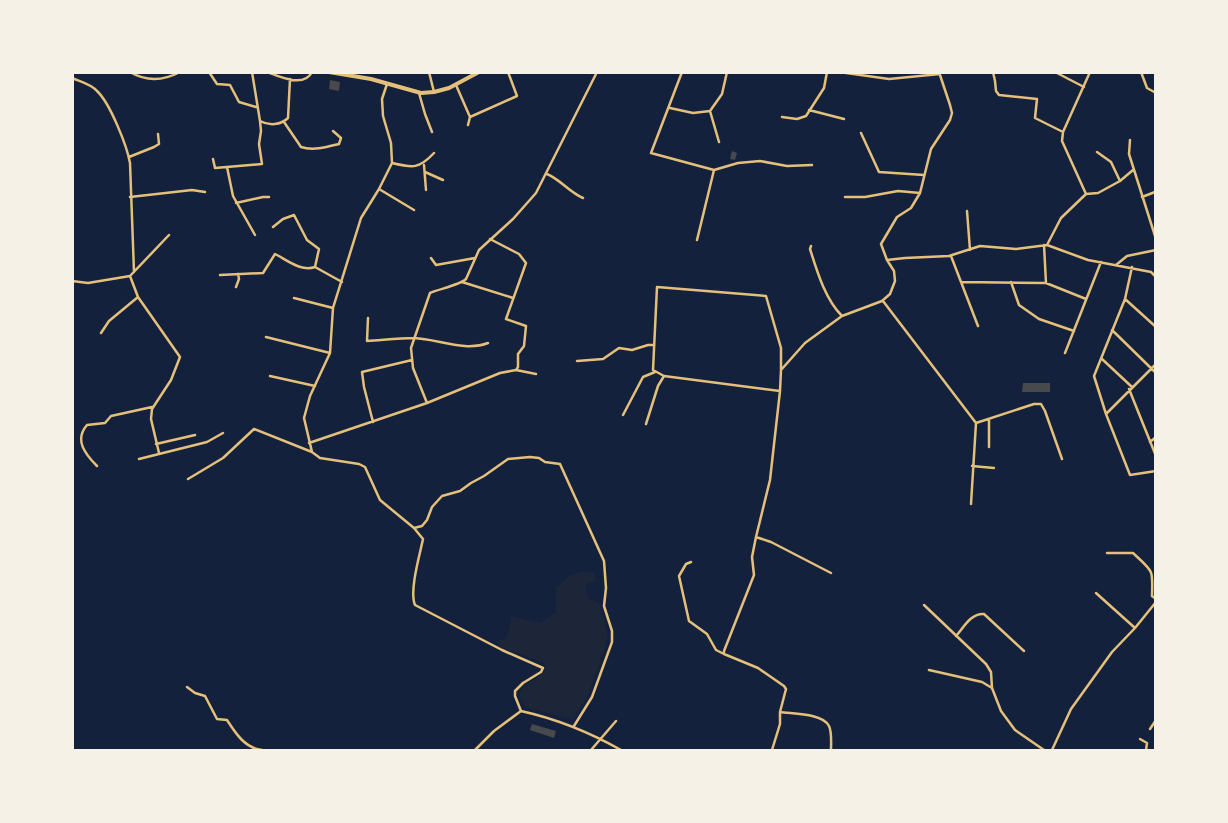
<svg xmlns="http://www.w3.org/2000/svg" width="1228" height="823" font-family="Roboto,sans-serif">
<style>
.green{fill:#1d2539}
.building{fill:#48494c}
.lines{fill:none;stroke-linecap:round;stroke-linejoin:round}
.minor{stroke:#e5c07b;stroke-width:2.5}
.primary{stroke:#e5c07b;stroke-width:4}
</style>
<rect width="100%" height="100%" fill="#14213d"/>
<path class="green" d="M 582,572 L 592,572 L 597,579 L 585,586 L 588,598 L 599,603 L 608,635 L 604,652 L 587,697 L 573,720 L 525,707 L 519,694 C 524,682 539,680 546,669 L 545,663 L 500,647 L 498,643 L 500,640 L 505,640 L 510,627 L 511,616 L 540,623 L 556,612 L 556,588 L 570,575 Z"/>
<path class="building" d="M 330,80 L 340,82 L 339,91 L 329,89 Z
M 732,151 L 737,153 L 735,160 L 730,159 Z
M 1023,383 L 1050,383 L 1050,392 L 1022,392 Z
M 532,724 L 556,731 L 554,738 L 530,730 Z"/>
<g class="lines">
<path class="minor" d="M 130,72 C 147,82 163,81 180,72
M 209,72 L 217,84 L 230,85 L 239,102 L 256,107
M 267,72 C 280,77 304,88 312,72
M 429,72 L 434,92
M 682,72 L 651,153 L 714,170 L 697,240
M 839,72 L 889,79 L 940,74
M 993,72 L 995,81 L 996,91 L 999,95 L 1037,99 L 1035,118 L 1063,132
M 1055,72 L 1084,87
M 1141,72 L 1147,88 L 1156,93
M 72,73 L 74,72
M 72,78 C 81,82 91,84 97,91 C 110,103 127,146 130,163 L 134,272
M 387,84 L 382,99 L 383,116 L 391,143 L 392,163 L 379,189 L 361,218 L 333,308 L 330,353 L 310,396 L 304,418 L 312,452 L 320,458 L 359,464 L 365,467 L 380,500 L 414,528 L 423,539 C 420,554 409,591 415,605 L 502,650 L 543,668 L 541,672 L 523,683 L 515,691 L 515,696 L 521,711 C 557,719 589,732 621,750
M 456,85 L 470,117 L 517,96 L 508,72
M 419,93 L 425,114 L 432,132
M 670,108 L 693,113 L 710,111 L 722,94 L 727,72
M 809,110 L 844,119
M 710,111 L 719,142
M 782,117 L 797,119 L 806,116 L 824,88 L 827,72
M 260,121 C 269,126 281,125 288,118 L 290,79
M 284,122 L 301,147 C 313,151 327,147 339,144 L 341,138 L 333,131
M 468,125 L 470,117
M 861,133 L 879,172 L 924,175
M 1130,140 L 1129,154 L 1156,239
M 1097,152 L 1111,162 L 1120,181
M 129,157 L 154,147 L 159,144 L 158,134
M 213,159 L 215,168 L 262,164 L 259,144 L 261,131 L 260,121 L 252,72
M 392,163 C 413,168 419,169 434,153
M 424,165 L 426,190
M 227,167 L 233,196 L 255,235
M 714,170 L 738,163 L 760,161 L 787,166 L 812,165
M 425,172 L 443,180
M 547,174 C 561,180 569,192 583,198
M 379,189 L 414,210
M 1086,194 L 1062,141 L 1063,132 L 1090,72
M 130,197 L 192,190 L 205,192
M 845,197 L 865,197 L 898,191 L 920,193
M 1142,197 L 1155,192
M 236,203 L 263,197 L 269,197
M 967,211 L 970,250
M 273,227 L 283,219 L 294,215 L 307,240 L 319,249 L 315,267
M 490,239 L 519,254 L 526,263 L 506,319 L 526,326 L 524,346 L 518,354 L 518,367 L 516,370
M 1044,245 L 1046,283
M 1047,245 L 1061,218 L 1086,194 L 1098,193 L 1120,181 L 1133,170
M 811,246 L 810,249 C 817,271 825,299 842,316
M 951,256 L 978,326
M 431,258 L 436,265 L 475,258
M 887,260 L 905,258 L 949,256 L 980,246 L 1016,249 L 1047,245 L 1088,260 L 1151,272 L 1156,277
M 1116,265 L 1127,256 L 1156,250
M 1132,267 L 1125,299 L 1094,376 L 1106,414 L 1130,475 L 1156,471
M 220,275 L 263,273 L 275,254 C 287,260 301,272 315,267 L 342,282
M 130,276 L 138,297 L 180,357 L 171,380 L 152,409 L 151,419 L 159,453
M 72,281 L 88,283 L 130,276 L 169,235
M 462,282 L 513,298
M 961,282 L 1046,283 L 1086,299
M 1011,282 L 1019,305 L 1039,319 L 1074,331
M 236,287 L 239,279 L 238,274
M 294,298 L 333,308
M 1125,299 L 1156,327
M 883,301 L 976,423
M 368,318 L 367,341 C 383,340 399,338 414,338 C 438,339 465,352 488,343
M 1112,330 L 1156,373
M 101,333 L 109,321 L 138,297
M 266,337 L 330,353
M 1065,353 L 1101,262
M 1102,359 L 1132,387
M 577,361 L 603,359 L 619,348 L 632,350 L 648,345 L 653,345
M 781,370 L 781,348 L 766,296 L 657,287 L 653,370 L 664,376 L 780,391 L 781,370 L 805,343 L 842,316 L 882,301 L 890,294 L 895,281 L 894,271 L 887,260 L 881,244 L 897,217 L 911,208 L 920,193 L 931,149 L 950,120 L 952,113 L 950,105 L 939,72
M 270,376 L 315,386
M 1129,389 L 1156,456
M 427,403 L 413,368 L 411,348 L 430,293 C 439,289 460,285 466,279 L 479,250 L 513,219 L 536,193 L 597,72
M 1106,414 L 1156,364
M 623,415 L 643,377 L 655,372
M 989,419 L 989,447
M 373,422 L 364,387 L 362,372 L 412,360
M 976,423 L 1034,404 L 1041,404 L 1045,411 L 1062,459
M 646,424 L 658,386 L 664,376
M 1150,442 L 1156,437
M 309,443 L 427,403 L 500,373 L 516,370 L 536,374
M 156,444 L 195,435
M 139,459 L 207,442 L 223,433
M 97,466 C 85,454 74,440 87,425 L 105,423 L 111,416 L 152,407
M 972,466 L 994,468
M 188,479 L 223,458 L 254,429 L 312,452
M 971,504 L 976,423
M 414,528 L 422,526 L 427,520 L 432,507 L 442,496 L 460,491 L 471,483 L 484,476 L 508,459 L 530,457 L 539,458 L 545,462 L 560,464 L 604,561 L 606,588 L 604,606 L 612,631 L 612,642 L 592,697 L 574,726
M 756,537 L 771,542 L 831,573
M 1107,553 L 1133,553 C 1153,572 1153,568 1152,596 L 1156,599
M 691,562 L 686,564 L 679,576 L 689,621 L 707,634 L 716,650 L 724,654
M 1096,593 L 1135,628
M 924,605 L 986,664 L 991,672 L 992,688
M 956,636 C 964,627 971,613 984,614 L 1024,651
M 929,670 L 982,682 L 992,688 L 1001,711 L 1015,730 L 1044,750
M 187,687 L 195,693 L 205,696 L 217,719 L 227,720 C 236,734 245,748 262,750
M 780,712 C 792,714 823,713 829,726 C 832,732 831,743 831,750
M 1150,729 L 1156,720
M 1140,739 L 1147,743 L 1146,750
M 475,750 L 494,731 L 521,711
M 591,750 L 616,721
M 772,750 L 780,724 L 780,712 L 786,689 L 784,686 L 758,668 L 724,654 L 724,651 L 754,575 L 752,557 L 756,537 L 770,480 L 780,391
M 1052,750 L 1071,709 L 1112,652 L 1135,628 L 1156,602"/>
<path class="primary" d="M 329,72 L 371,79 L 421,93 L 434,92 L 449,88 L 479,72"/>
</g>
<rect width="1228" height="823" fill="none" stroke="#f6f1e7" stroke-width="148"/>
</svg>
